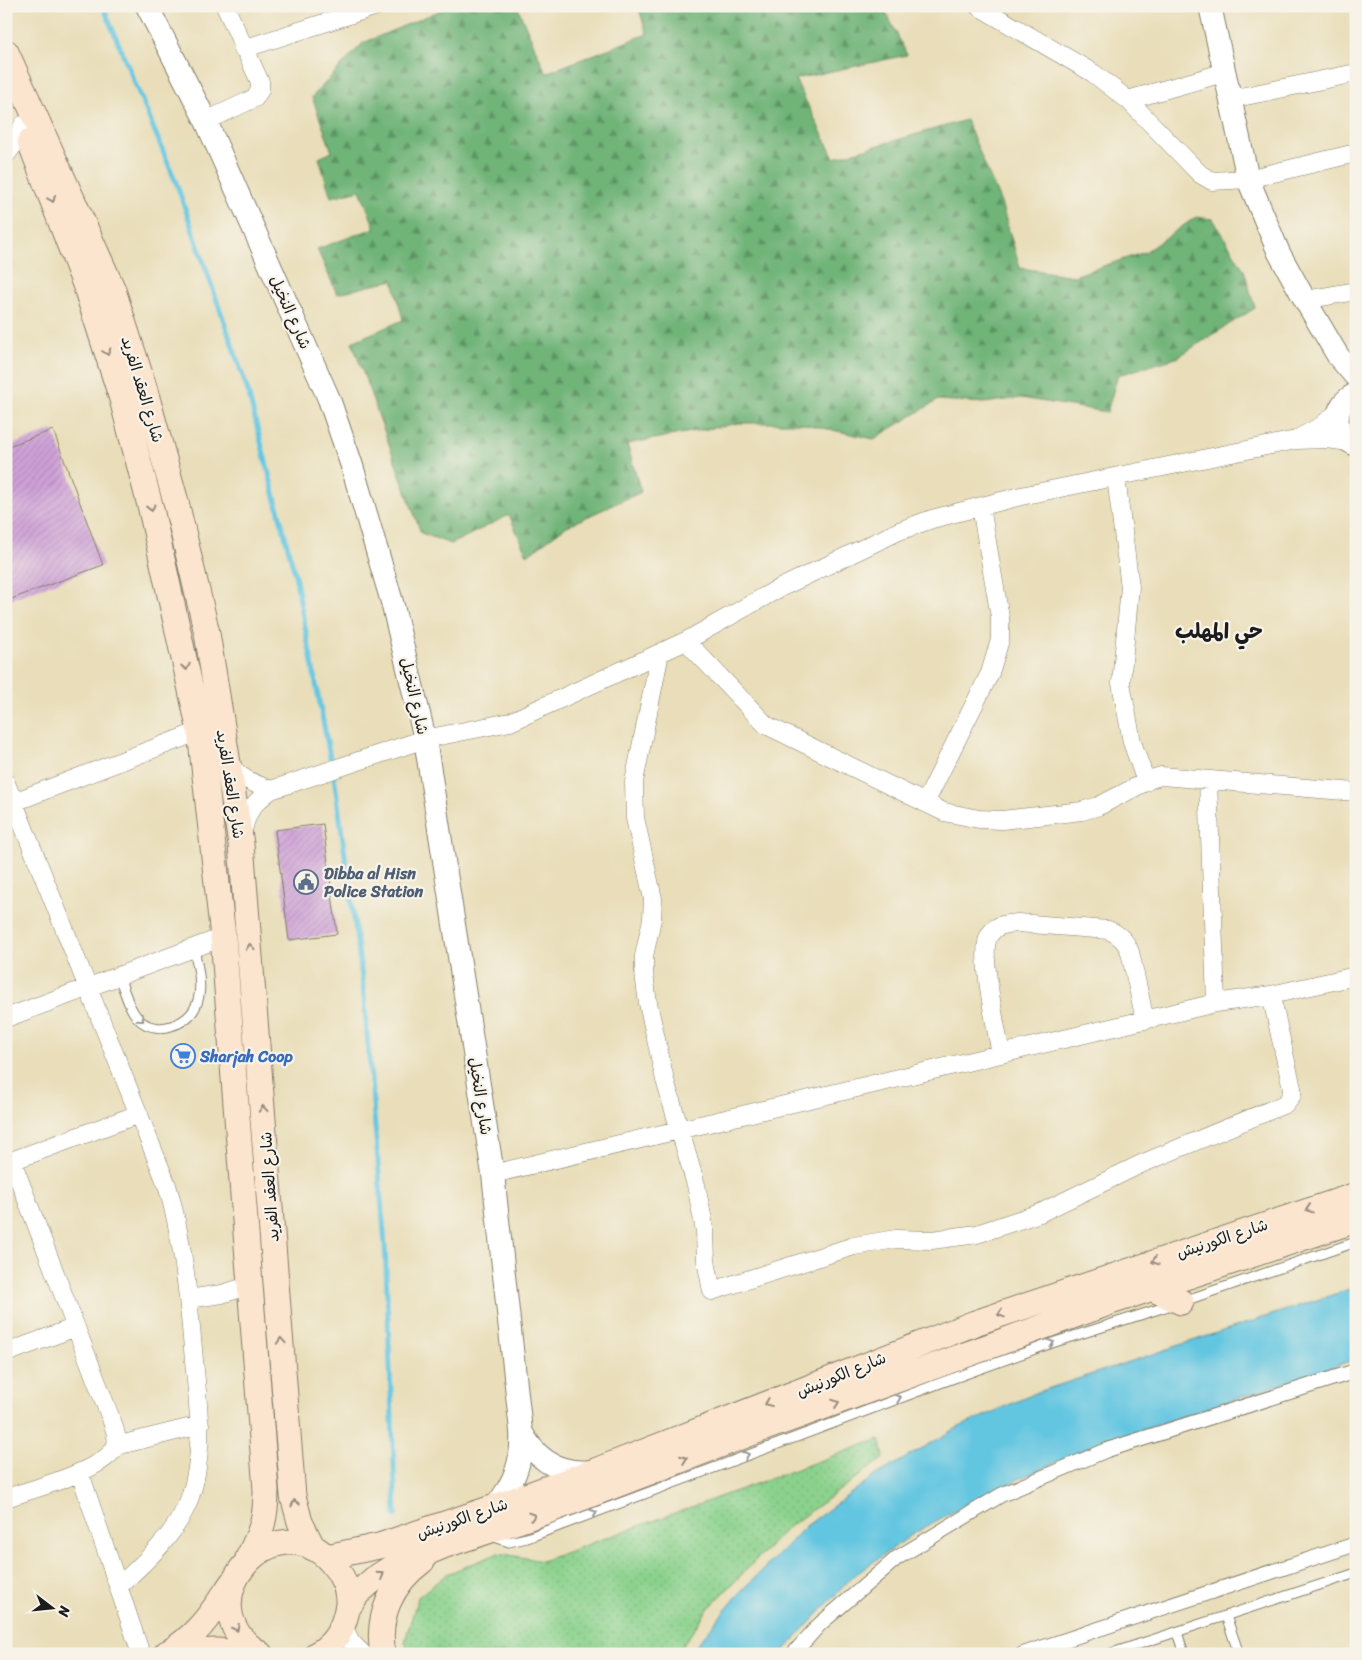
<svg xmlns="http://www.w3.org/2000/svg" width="1362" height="1660" font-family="Sriracha,'Playpen Sans Arabic',sans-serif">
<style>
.grass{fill:url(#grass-dots);stroke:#547754}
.forest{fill:url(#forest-firs);stroke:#46684a}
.water{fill:#63c6e1;stroke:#40717e}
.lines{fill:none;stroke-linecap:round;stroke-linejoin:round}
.stream{stroke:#63c6e1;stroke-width:5}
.building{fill:url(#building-hatch)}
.service-casing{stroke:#827d6a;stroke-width:11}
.pedestrian-casing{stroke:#827d6a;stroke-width:16}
.minor-casing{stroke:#827d6a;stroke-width:19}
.tertiary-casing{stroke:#827d6a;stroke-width:24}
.secondary-casing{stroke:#827d6a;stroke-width:27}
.service{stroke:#fff;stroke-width:9}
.pedestrian{stroke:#fff;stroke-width:14}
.minor{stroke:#fff;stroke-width:18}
.tertiary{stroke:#fff;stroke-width:22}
.secondary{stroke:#fce5cf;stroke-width:25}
.oneway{stroke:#978b7e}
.oneway2{stroke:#999}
.labels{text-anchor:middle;stroke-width:4.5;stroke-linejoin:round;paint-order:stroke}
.street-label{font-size:16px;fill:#1c1c1c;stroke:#f7f3e8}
.service-label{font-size:16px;font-weight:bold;fill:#4e5e75;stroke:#f7f3e8;text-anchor:start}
.shop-label{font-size:16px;font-weight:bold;fill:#366cbe;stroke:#f7f3e8;text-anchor:start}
.district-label{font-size:21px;font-weight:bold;fill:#1c1c1c;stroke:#f7f3e8}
</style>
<defs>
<pattern id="grass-dots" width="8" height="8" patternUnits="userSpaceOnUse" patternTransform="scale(1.25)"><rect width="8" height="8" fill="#8bd28d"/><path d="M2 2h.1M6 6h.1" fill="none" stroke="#77b479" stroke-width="1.8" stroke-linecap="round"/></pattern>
<pattern id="forest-firs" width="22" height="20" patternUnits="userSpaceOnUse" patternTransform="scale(1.25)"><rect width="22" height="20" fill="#70b478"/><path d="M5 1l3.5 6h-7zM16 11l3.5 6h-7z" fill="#5b9262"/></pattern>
<pattern id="building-hatch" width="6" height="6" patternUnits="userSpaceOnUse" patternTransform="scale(1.25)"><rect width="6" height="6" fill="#cea0d7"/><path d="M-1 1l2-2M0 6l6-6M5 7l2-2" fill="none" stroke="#b089b8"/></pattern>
</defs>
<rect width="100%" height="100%" fill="#f7f3e8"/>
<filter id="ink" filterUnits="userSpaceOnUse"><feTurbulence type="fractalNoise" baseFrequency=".02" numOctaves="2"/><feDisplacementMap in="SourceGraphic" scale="10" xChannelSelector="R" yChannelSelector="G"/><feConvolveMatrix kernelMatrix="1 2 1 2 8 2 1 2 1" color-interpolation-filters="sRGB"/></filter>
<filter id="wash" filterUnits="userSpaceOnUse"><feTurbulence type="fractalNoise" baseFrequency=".0096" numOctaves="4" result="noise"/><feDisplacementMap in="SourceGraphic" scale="20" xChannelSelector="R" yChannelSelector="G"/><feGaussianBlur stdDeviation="1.12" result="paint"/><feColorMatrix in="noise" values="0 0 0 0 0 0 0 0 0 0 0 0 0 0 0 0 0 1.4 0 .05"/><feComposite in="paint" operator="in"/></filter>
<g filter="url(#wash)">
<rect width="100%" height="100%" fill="#e9deb9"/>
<path class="grass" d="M 880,1439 L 884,1458 L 787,1528 L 708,1609 L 677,1654 L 410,1654 L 405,1641 L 418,1597 L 447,1574 L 499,1553 L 542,1561 Z"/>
<path class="forest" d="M 451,6 L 517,6 L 546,73 L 647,34 L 638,6 L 880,6 L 885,10 L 907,55 L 795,79 L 834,158 L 966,120 L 1001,203 L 1020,268 L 1074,276 L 1145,252 L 1196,217 L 1213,219 L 1244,270 L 1255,308 L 1176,358 L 1118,375 L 1107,412 L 1021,398 L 984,403 L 938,400 L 874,439 L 800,423 L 739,423 L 627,444 L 641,492 L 567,526 L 527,555 L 509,515 L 451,544 L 421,533 L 352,342 L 403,320 L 393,280 L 337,294 L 317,249 L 375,228 L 360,190 L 331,197 L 319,158 L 332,152 L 312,97 L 363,43 Z"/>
<path class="water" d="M 1356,1287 L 1356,1359 L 1086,1449 L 979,1497 L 913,1534 L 852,1577 L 781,1654 L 689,1654 L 738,1595 L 806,1526 L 873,1477 L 957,1428 L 1038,1392 Z"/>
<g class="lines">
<path class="stream" d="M 103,6 L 177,185 L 247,388 L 295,575 L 335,783 L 363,985 L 385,1245 L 396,1516"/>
</g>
<g id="blocks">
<path class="building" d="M 53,430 L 103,565 L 6,601 L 6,447 Z
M 323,824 L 337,934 L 289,940 L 275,830 Z"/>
</g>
</g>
<g filter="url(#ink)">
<use href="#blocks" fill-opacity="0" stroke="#827d6a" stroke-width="1"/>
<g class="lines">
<defs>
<path id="service" d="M 119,977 C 125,991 129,1012 142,1022 C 150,1028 162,1029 171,1026 C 208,1015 202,978 193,947
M 492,1536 L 509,1542 L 527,1538 L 943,1382 L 1052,1343 L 1181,1302 L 1356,1242
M 1226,1616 L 1239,1654
M 1177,1632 L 1184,1654
M 1109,1654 L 1356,1573"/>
<path id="pedestrian" d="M 793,1654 L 820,1624 L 897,1558 L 1001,1495 L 1107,1450 L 1356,1371
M 1023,1654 L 1356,1544"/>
<path id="minor" d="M 978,6 L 1093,73 L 1128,100 L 1200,174 L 1212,181 L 1248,179 L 1356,153
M 243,49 L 377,6
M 1231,99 L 1356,73
M 1128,100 L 1223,73
M 206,121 L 255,98 L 260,90 L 260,82 L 225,6
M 6,155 L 15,143 L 23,125
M 1305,300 L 1356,291
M 1299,438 L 1321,426 L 1338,412
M 1116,477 L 1130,587 L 1121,683 L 1132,742 L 1146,782
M 686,641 L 766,725 L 944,812 L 979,819 L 1002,820 L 1082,811 L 1099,806 L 1151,779 L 1161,776 L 1356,792
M 660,653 L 634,782 L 635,818 L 653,899 L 652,919 L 644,956 L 644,974 L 648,1003 L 665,1080 L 696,1185 L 705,1231 L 706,1261 L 712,1291 L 854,1246 L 896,1239 L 932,1240 L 977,1234 L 1040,1213 L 1141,1164 L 1285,1104 L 1292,1095 L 1292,1088 L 1271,995
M 229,760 C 235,778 254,783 271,790
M 1208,780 L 1216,1003
M 6,783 L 167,1185 C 183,1238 188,1294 193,1349 C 197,1398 207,1452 189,1500 C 175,1536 146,1561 118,1587
M 14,802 L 200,731
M 925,803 L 990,673 L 1000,640 L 1000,617 L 981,507
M 242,836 C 246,812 252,804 271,790 L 425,739 L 510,722 L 686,641 L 776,590 L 899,531 L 932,519 L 1021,496 L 1296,440 L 1326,439 L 1350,442
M 6,1018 L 223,937
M 1001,1054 C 997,1032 979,952 989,936 C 995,924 1006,924 1018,923 L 1108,930 C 1119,934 1126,941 1130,952 L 1145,1020
M 6,1163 L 139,1114
M 493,1174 L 1216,1003 L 1271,995 L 1356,976
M 188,1299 L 222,1294 L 251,1285
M 6,1353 L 76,1327
M 116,1446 L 200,1425
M 80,1473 L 141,1654
M 6,1498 C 30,1490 107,1470 116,1445 C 118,1437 114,1427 111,1419 L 12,1161
M 343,1626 L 351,1642 L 363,1654"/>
<path id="tertiary" d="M 147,6 L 206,121 L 329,399 L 352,466 L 392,602 L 425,739 L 493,1174 L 521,1431 C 523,1461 514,1484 495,1507
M 1210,6 L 1248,179 L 1279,253 L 1305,300 L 1338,356 L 1356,377
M 1356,394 C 1332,404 1331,435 1356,445
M 521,1431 C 536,1460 559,1475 592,1471"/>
<path id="secondary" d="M 6,52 L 113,290 L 144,387 L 176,502 L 207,633 L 241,844 L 293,1496 L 300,1522 L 313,1548
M 30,142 L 86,287 L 122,399 L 151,509 L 200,731 L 223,937 L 266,1490 C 266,1519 261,1533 248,1558
M 1151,1288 L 1181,1302
M 327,1557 L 379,1546 L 495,1507 L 595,1471 L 975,1323 L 1356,1195
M 347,1609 L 357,1594 L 374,1579 L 391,1568 L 443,1546 L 545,1512 L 759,1430 L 1111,1302 L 1356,1220
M 167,1653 L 217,1651 L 247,1654
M 166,1654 C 198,1636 212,1612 232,1583
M 260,1654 C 180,1604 275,1497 332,1563 C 342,1574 349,1590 348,1604 C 345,1625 336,1644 317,1654
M 383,1654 C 376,1616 392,1583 422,1561"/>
</defs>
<use href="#service" class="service-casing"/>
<use href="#pedestrian" class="pedestrian-casing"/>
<use href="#minor" class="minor-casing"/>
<use href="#tertiary" class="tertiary-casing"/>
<use href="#secondary" class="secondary-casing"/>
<use href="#service" class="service"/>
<use href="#pedestrian" class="pedestrian"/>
<use href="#minor" class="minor"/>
<use href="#tertiary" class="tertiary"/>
<use href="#secondary" class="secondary"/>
</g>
<defs><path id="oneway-chevron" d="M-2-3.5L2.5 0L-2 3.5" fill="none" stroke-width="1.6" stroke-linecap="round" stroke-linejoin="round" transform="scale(1.25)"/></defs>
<g class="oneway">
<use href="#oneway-chevron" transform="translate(52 199) rotate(69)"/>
<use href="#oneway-chevron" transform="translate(107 352) rotate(72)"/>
<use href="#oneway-chevron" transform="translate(151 508) rotate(76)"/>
<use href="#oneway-chevron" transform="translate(186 667) rotate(78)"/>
<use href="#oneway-chevron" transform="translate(250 947) rotate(-95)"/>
<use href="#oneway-chevron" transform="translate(263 1109) rotate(-94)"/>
<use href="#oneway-chevron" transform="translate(1309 1209) rotate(162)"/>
<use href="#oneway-chevron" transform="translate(1155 1261) rotate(161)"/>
<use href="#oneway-chevron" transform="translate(1001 1314) rotate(161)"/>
<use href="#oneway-chevron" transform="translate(281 1341) rotate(-94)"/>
<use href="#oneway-chevron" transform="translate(768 1403) rotate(158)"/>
<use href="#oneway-chevron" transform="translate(836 1403) rotate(-20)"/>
<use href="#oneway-chevron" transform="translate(684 1459) rotate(-21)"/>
<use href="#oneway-chevron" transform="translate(295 1503) rotate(-104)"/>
<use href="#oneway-chevron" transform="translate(532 1516) rotate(-18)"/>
<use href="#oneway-chevron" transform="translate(381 1575) rotate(-33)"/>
<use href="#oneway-chevron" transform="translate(236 1628) rotate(64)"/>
</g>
<g class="oneway2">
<use href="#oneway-chevron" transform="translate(141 1019) rotate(41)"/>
<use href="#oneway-chevron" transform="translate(1051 1343) rotate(-19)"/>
<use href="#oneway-chevron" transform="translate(898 1398) rotate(-21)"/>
<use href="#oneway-chevron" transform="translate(746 1455) rotate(-21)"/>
<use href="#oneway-chevron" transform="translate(594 1513) rotate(-21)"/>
</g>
</g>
<defs>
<symbol id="civic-ring" viewBox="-11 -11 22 22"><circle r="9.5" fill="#f7f3e8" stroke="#5c6f8a" stroke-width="1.5"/><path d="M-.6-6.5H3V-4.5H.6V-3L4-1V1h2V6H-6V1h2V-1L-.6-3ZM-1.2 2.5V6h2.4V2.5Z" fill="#5c6f8a"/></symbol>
<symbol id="supermarket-ring" viewBox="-11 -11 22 22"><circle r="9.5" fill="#f7f3e8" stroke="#3f7fe0" stroke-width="1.5"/><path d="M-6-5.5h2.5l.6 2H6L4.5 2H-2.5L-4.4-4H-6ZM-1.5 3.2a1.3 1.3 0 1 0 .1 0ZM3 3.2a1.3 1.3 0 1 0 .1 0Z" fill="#3f7fe0"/></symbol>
</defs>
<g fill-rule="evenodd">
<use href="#civic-ring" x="292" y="868" width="28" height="28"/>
<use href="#supermarket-ring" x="169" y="1042" width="28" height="28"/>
</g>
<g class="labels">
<g class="street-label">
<text transform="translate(291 312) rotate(66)" y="6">شارع النخيل</text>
<text transform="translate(143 389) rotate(73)" y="6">شارع العقد الفريد</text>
<text transform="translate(415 696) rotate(77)" y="6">شارع النخيل</text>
<text transform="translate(231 784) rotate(81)" y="6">شارع العقد الفريد</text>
<text transform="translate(481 1096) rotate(81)" y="6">شارع النخيل</text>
<text transform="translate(269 1187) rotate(-94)" y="6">شارع العقد الفريد</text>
<text transform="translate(1222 1238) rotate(-18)" y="6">شارع الكورنيش</text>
<text transform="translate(841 1374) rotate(-22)" y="6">شارع الكورنيش</text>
<text transform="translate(462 1518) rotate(-19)" y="6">شارع الكورنيش</text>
</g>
<g class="service-label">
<text x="324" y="879">Dibba al Hisn<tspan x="324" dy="18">Police Station</tspan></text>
</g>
<g class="shop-label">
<text x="200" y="1062">Sharjah Coop</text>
</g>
<g class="district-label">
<text x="1219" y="638">حي المهلب</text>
</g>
</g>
<rect width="1362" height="1660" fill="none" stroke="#f7f3e8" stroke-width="25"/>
<g transform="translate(52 1608) rotate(106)" stroke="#f7f3e8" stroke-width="4" paint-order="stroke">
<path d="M0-4L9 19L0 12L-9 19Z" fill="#1c1c1c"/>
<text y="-8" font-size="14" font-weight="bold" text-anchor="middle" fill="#1c1c1c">N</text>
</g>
</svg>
